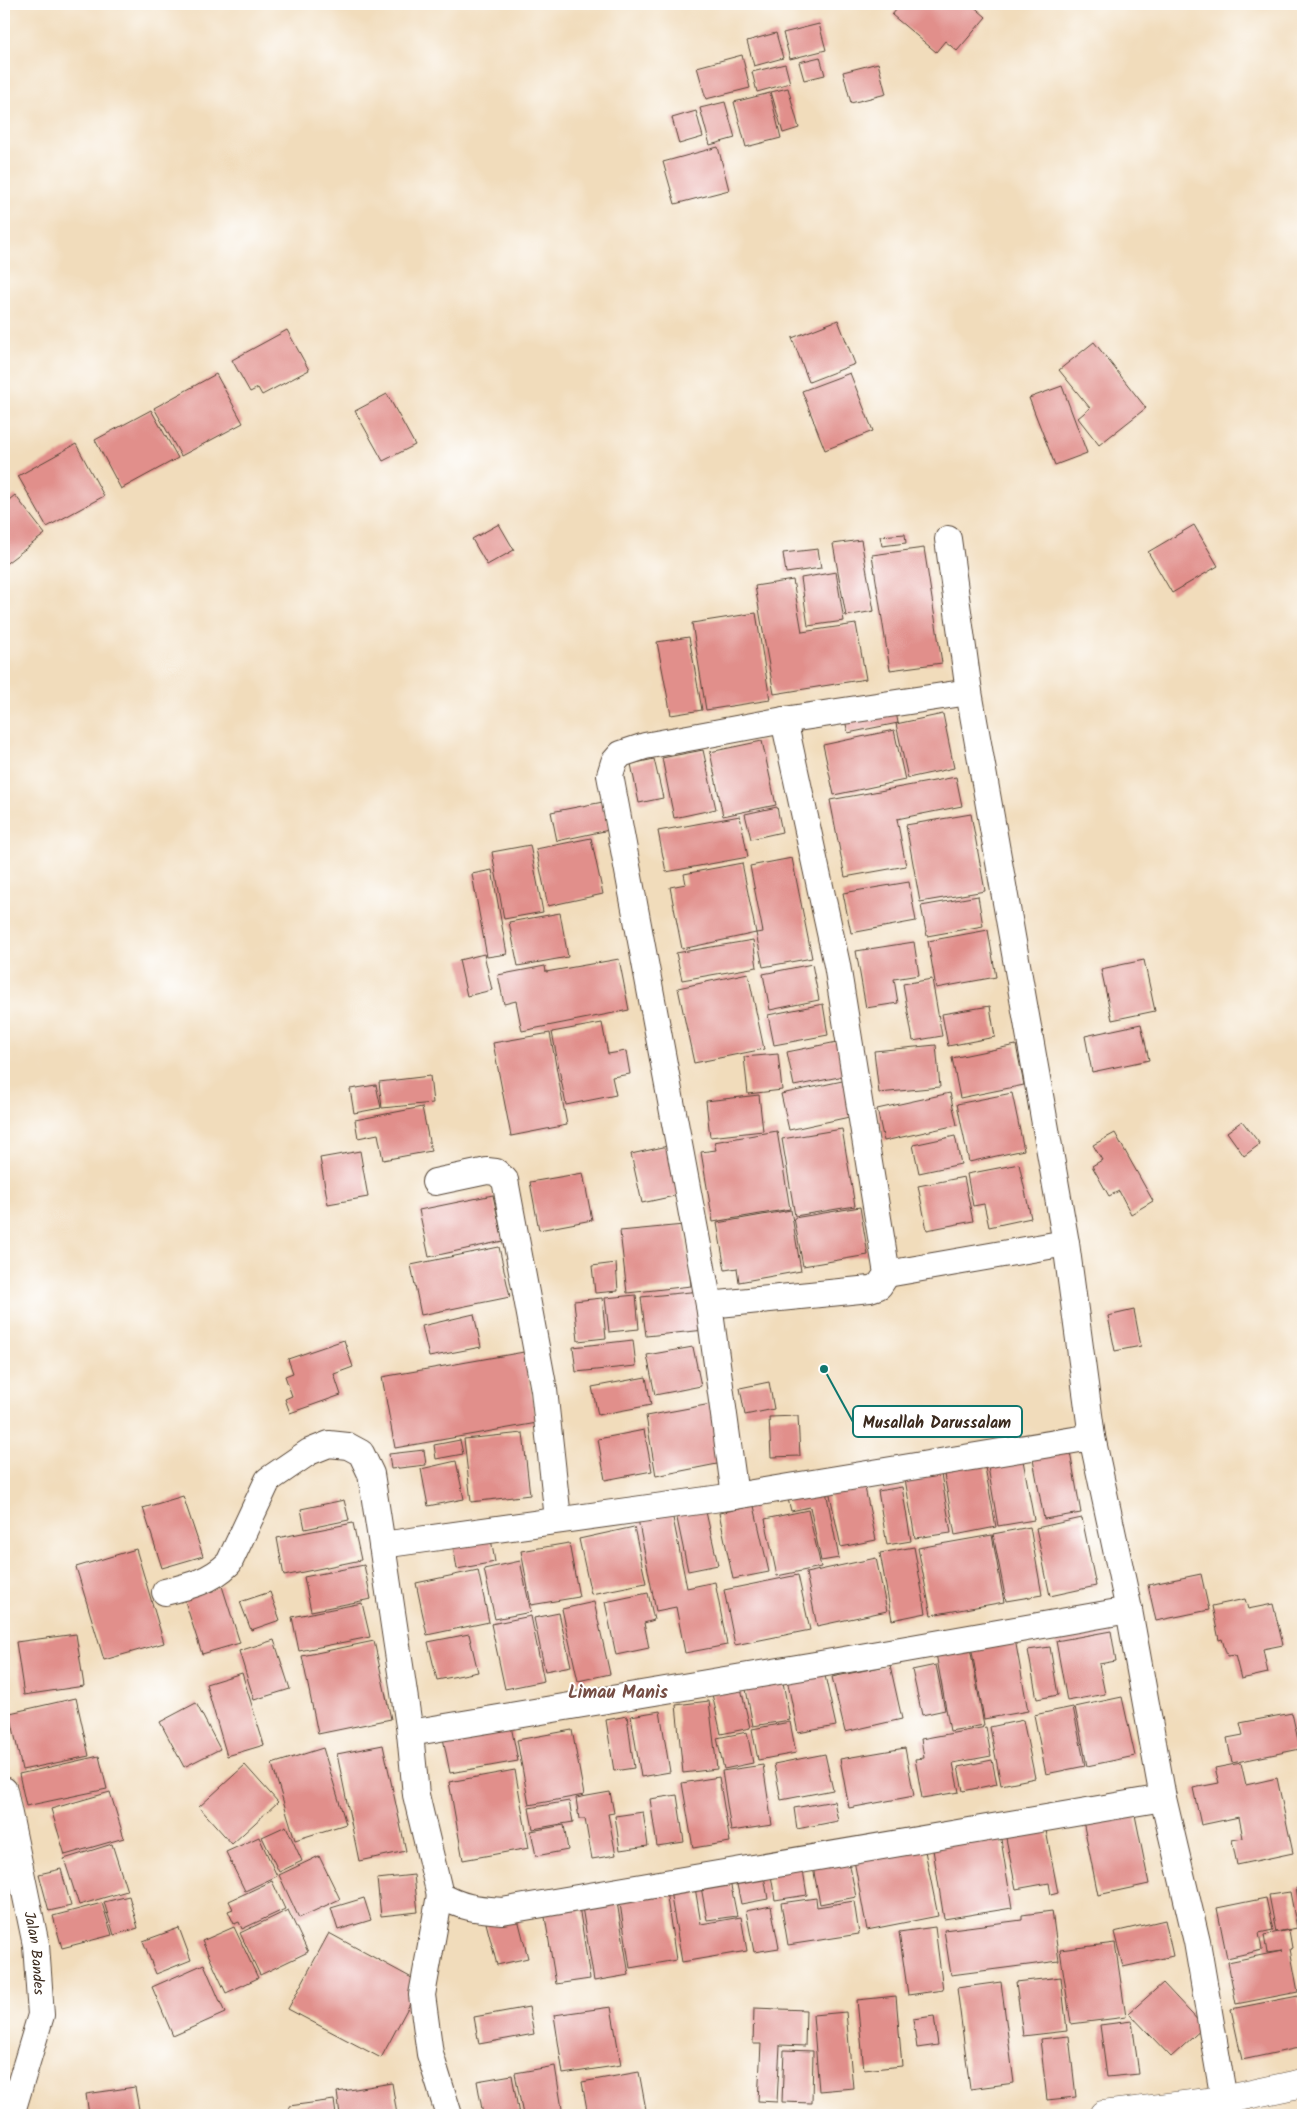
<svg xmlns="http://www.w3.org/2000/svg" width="1307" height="2119" font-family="Kalam,sans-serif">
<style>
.building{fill:#e18f8b}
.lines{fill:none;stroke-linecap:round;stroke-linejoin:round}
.street-casing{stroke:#564536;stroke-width:28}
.secondary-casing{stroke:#564536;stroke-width:29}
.street{stroke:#fff;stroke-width:26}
.secondary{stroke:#fff;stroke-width:28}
.labels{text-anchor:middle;stroke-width:4;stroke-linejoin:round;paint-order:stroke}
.street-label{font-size:15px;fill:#3b2a1e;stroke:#fff}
.quarter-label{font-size:18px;font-weight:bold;fill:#754d44;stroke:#fff}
.leader{fill:none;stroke:#0f766e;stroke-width:2}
.callout-dot{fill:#0f766e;stroke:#fff;stroke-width:2}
.callout{fill:#fff;stroke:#0f766e;stroke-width:2}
.callout-label{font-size:16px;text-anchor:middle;font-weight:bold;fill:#3b2a1e}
</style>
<rect width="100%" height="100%" fill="#fff"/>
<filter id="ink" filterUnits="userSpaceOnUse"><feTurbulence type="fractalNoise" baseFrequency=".02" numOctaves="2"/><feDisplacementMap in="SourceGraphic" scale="10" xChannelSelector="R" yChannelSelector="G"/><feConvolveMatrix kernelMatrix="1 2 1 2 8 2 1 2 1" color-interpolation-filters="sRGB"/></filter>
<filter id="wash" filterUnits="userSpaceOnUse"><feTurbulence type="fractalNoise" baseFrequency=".0096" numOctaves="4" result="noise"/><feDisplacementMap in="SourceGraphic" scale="20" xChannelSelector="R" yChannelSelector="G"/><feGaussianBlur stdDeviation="1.12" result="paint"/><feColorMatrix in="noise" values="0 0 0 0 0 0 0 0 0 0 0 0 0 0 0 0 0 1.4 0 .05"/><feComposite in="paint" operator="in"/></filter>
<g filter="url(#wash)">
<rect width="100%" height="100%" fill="#f1dcbb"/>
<g id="blocks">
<path class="building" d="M 901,4 L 971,4 L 986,17 L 957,51 L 945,41 L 936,52 L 892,15 Z
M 819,24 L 826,50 L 790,59 L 783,33 Z
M 776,33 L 783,58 L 754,66 L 747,41 Z
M 742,55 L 750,88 L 706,99 L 697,67 Z
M 820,57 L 825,75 L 804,80 L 799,62 Z
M 878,63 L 886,94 L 851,103 L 843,72 Z
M 785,64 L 790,83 L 757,92 L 752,72 Z
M 788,88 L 799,128 L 783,133 L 771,92 Z
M 770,93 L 781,138 L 746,147 L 734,102 Z
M 725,102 L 735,138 L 710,145 L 700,108 Z
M 696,111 L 703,137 L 679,144 L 672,118 Z
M 718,147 L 729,190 L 675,204 L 663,162 Z
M 838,320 L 855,364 L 809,382 L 792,338 Z
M 287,330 L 309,370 L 262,395 L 258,388 L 250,392 L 232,360 Z
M 1094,342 L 1146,408 L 1099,445 L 1078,418 L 1090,408 L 1059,370 Z
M 850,373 L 873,431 L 825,450 L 802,391 Z
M 216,374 L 243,423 L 181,456 L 154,408 Z
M 1062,386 L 1087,453 L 1055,465 L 1029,398 Z
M 387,394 L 415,445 L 383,461 L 355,411 Z
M 151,410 L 178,458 L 121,489 L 95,440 Z
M 76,444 L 104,496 L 47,527 L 18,476 Z
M 15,495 L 45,534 L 4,565 L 4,504 Z
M 499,524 L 514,550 L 487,565 L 472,539 Z
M 1194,525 L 1218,566 L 1172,593 L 1148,552 Z
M 905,534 L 906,543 L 882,546 L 880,536 Z
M 861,540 L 874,611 L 846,616 L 833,544 Z
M 924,548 L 942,663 L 890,670 L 872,555 Z
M 818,549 L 821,568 L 786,573 L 783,553 Z
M 836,572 L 844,621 L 808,626 L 801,578 Z
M 793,580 L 802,632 L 856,624 L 866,679 L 774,694 L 755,586 Z
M 756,613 L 770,700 L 706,710 L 692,623 Z
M 689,637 L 702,710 L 671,715 L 657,642 Z
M 895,706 L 898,723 L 848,733 L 844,716 Z
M 943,714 L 954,768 L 908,778 L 896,724 Z
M 894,730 L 905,780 L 834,795 L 823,745 Z
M 762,741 L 776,805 L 723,816 L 710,752 Z
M 703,750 L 716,809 L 674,818 L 662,758 Z
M 654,759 L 663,798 L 639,803 L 631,764 Z
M 956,777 L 962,806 L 897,819 L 906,866 L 845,877 L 830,800 Z
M 603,802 L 609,830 L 557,841 L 551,812 Z
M 777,807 L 782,832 L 751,839 L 745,814 Z
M 971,814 L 985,891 L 920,902 L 906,825 Z
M 740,816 L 748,857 L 666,872 L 658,831 Z
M 591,838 L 603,894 L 548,906 L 536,849 Z
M 530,845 L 543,912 L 504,919 L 492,852 Z
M 792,858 L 812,958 L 763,967 L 756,933 L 763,932 L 750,866 Z
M 742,863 L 756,933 L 682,949 L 670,887 L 686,884 L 684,874 Z
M 492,870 L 507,954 L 487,957 L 472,874 Z
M 909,882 L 916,921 L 851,933 L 843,893 Z
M 978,896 L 983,926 L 927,936 L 921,906 Z
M 560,913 L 568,957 L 518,966 L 509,922 Z
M 988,930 L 996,977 L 936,988 L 928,941 Z
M 753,940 L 757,967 L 682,980 L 676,953 Z
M 914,942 L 919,975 L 894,979 L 898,1003 L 866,1008 L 856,951 Z
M 484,954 L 492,990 L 467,996 L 459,960 Z
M 619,959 L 629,1010 L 522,1031 L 516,1001 L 504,1004 L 498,975 L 545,966 L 546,972 Z
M 1144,960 L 1155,1011 L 1112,1020 L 1101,969 Z
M 812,964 L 819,1000 L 770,1010 L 763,974 Z
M 748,973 L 764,1049 L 694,1063 L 678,988 Z
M 932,979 L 942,1036 L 913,1041 L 903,984 Z
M 823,1004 L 828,1035 L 774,1045 L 768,1015 Z
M 990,1006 L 995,1037 L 948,1046 L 942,1014 Z
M 602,1023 L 608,1054 L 626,1051 L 630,1074 L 612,1077 L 616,1095 L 566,1105 L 552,1032 Z
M 1141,1024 L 1149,1060 L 1092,1072 L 1085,1036 Z
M 550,1033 L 567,1125 L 511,1136 L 493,1043 Z
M 837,1042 L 844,1076 L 794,1086 L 787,1052 Z
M 936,1045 L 940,1087 L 879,1093 L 874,1051 Z
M 1016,1045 L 1024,1085 L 960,1098 L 952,1058 Z
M 778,1054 L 782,1090 L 748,1094 L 744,1057 Z
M 430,1076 L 433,1103 L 382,1108 L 379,1082 Z
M 847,1080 L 854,1116 L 789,1130 L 781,1094 Z
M 376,1085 L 381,1108 L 354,1113 L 350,1089 Z
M 950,1093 L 957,1125 L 884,1141 L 877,1109 Z
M 1012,1093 L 1024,1150 L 969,1162 L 957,1104 Z
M 759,1095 L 763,1131 L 710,1137 L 706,1101 Z
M 422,1107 L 431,1151 L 383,1160 L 378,1134 L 358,1138 L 355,1120 Z
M 1242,1121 L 1260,1144 L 1244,1156 L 1227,1132 Z
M 842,1129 L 855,1206 L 795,1216 L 782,1139 Z
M 777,1131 L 790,1209 L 713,1222 L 701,1152 L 716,1150 L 714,1142 Z
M 1115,1133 L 1153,1201 L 1131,1214 L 1119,1191 L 1109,1196 L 1092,1166 L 1102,1160 L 1093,1145 Z
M 955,1136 L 961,1164 L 919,1173 L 913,1145 Z
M 668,1146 L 679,1195 L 642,1203 L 631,1154 Z
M 360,1151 L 368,1197 L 328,1204 L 320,1158 Z
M 1019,1164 L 1031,1218 L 989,1227 L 984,1204 L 973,1206 L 967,1174 Z
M 583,1173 L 592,1220 L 539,1230 L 530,1182 Z
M 964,1177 L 973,1221 L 927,1230 L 918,1186 Z
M 493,1195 L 503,1241 L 429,1257 L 419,1210 Z
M 860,1207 L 868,1255 L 803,1266 L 794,1218 Z
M 791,1210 L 801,1271 L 739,1282 L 737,1268 L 725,1270 L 717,1223 Z
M 684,1225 L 691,1286 L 627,1293 L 620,1231 Z
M 499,1247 L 510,1297 L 421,1315 L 411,1265 Z
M 616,1263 L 618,1291 L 595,1293 L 592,1266 Z
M 700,1291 L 705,1330 L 646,1336 L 641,1297 Z
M 636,1295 L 639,1329 L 609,1332 L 605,1298 Z
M 602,1298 L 606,1338 L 578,1341 L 574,1301 Z
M 1134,1310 L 1141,1346 L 1115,1351 L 1108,1316 Z
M 474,1314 L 481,1347 L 429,1357 L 422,1326 Z
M 344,1340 L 353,1367 L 334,1374 L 341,1395 L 290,1413 L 285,1399 L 292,1396 L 285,1376 L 293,1373 L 288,1359 Z
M 633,1340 L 636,1366 L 576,1372 L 573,1347 Z
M 693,1347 L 701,1386 L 655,1395 L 647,1355 Z
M 524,1352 L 537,1423 L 395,1448 L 382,1377 Z
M 646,1377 L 651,1405 L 598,1415 L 592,1387 Z
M 769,1382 L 774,1409 L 745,1415 L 740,1388 Z
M 711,1404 L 722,1463 L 656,1476 L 646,1416 Z
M 798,1416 L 800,1456 L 771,1457 L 769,1417 Z
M 644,1430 L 652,1471 L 605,1480 L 598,1439 Z
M 523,1433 L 530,1495 L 471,1502 L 464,1439 Z
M 460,1440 L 463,1454 L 436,1459 L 434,1445 Z
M 1069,1447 L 1081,1513 L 1044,1519 L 1032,1454 Z
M 424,1450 L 426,1465 L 391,1469 L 389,1454 Z
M 1022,1455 L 1034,1520 L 998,1526 L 987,1461 Z
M 456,1461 L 464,1499 L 428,1506 L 421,1469 Z
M 984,1462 L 996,1527 L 955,1535 L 943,1469 Z
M 940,1468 L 951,1533 L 915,1538 L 904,1473 Z
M 864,1483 L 876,1540 L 841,1547 L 829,1490 Z
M 902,1487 L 911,1541 L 887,1545 L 878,1491 Z
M 826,1491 L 839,1558 L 821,1561 L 810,1507 L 791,1511 L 788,1499 Z
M 183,1496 L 203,1556 L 162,1568 L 143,1508 Z
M 344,1500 L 349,1520 L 305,1529 L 301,1509 Z
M 704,1503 L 718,1565 L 688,1571 L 675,1509 Z
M 754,1506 L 769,1572 L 733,1579 L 719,1513 Z
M 671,1508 L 687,1588 L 715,1582 L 727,1645 L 685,1653 L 676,1607 L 656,1611 L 637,1514 Z
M 808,1510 L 821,1567 L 777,1576 L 765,1519 Z
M 1082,1518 L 1096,1586 L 1050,1596 L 1036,1528 Z
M 353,1523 L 361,1560 L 284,1576 L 277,1538 Z
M 634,1527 L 646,1583 L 591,1594 L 579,1539 Z
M 1030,1527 L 1042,1595 L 1006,1601 L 993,1534 Z
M 992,1535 L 1004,1602 L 931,1615 L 918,1548 Z
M 491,1539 L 495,1562 L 457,1569 L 453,1545 Z
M 569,1543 L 579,1597 L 531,1605 L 521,1551 Z
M 914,1547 L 926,1613 L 892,1620 L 880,1553 Z
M 136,1549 L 164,1643 L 104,1660 L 76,1567 Z
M 876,1558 L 887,1611 L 817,1626 L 806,1573 Z
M 520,1561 L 531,1612 L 495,1619 L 484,1569 Z
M 364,1565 L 371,1599 L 311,1611 L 304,1577 Z
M 478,1570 L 489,1622 L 427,1635 L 416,1583 Z
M 1201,1574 L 1209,1610 L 1156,1621 L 1148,1585 Z
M 798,1575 L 810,1630 L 735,1645 L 724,1590 Z
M 222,1586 L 240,1643 L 202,1654 L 184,1598 Z
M 270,1592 L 280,1620 L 251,1630 L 240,1602 Z
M 648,1593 L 654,1620 L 644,1623 L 649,1648 L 616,1655 L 605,1602 Z
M 1245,1599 L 1248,1609 L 1273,1604 L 1283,1645 L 1263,1649 L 1268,1673 L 1241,1679 L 1235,1655 L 1227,1656 L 1222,1639 L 1219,1640 L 1212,1606 Z
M 594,1602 L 610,1674 L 578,1681 L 562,1609 Z
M 362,1603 L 370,1637 L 299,1651 L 292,1617 Z
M 559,1613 L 571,1666 L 545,1671 L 534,1618 Z
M 531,1616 L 544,1681 L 505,1689 L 491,1624 Z
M 1111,1631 L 1116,1661 L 1099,1664 L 1105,1694 L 1067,1701 L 1056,1641 Z
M 76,1634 L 84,1686 L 24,1695 L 16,1642 Z
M 469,1634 L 478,1672 L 437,1680 L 428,1642 Z
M 1015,1639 L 1028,1711 L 984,1719 L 971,1646 Z
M 274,1640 L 290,1689 L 254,1700 L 239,1651 Z
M 374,1641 L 391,1719 L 318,1734 L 302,1656 Z
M 969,1642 L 984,1725 L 950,1731 L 935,1648 Z
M 1050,1647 L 1058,1695 L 1037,1699 L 1028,1650 Z
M 890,1665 L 902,1719 L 845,1732 L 832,1677 Z
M 936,1665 L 945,1710 L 922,1715 L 912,1670 Z
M 824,1671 L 836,1726 L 798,1733 L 787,1679 Z
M 242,1673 L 264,1745 L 227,1756 L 206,1684 Z
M 782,1677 L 790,1720 L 753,1726 L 745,1684 Z
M 741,1688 L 750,1728 L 721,1734 L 712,1694 Z
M 1122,1697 L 1135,1756 L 1087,1766 L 1075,1707 Z
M 76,1698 L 89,1756 L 22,1770 L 10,1713 Z
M 709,1701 L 717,1769 L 683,1773 L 676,1705 Z
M 196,1703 L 220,1749 L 184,1767 L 160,1722 Z
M 1073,1707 L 1085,1766 L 1046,1774 L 1034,1715 Z
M 660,1711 L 670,1772 L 641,1777 L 631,1716 Z
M 1292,1713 L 1300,1749 L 1232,1763 L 1227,1738 L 1243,1735 L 1240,1723 Z
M 627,1716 L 634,1768 L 614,1771 L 606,1720 Z
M 1023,1720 L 1035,1778 L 1001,1785 L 990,1727 Z
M 790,1722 L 796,1753 L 758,1760 L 752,1729 Z
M 511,1726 L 518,1761 L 450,1773 L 443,1738 Z
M 986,1727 L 991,1756 L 953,1763 L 959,1792 L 922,1798 L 915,1759 L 924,1758 L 921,1739 Z
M 572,1730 L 584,1795 L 529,1805 L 517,1740 Z
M 747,1732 L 753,1763 L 724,1769 L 717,1738 Z
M 383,1745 L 406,1851 L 359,1861 L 337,1754 Z
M 323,1748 L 346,1824 L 295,1840 L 272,1764 Z
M 905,1748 L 914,1796 L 849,1808 L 840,1759 Z
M 825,1754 L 833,1790 L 781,1800 L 774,1764 Z
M 99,1756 L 107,1789 L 26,1806 L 19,1774 Z
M 992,1760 L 997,1784 L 963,1791 L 958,1767 Z
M 1241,1763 L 1246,1785 L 1277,1778 L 1293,1853 L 1237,1865 L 1232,1840 L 1243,1838 L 1239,1817 L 1201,1825 L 1193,1788 L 1219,1783 L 1215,1768 Z
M 245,1765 L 278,1802 L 232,1844 L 199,1807 Z
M 763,1765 L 772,1825 L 731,1831 L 722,1771 Z
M 515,1770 L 529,1848 L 463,1860 L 449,1782 Z
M 719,1777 L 730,1842 L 693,1848 L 682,1783 Z
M 110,1792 L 124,1838 L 65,1855 L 51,1809 Z
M 610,1792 L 614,1813 L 608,1814 L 616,1855 L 592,1859 L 585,1819 L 579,1819 L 576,1798 Z
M 677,1795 L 684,1842 L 657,1846 L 650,1799 Z
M 569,1801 L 573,1822 L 533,1829 L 529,1808 Z
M 834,1801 L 838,1821 L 797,1829 L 794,1808 Z
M 1134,1810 L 1149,1884 L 1098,1895 L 1083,1821 Z
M 643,1812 L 648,1846 L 620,1850 L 615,1816 Z
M 1044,1820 L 1058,1893 L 1051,1895 L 1049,1883 L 1016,1889 L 1004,1828 Z
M 564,1825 L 568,1850 L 536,1856 L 531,1831 Z
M 286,1826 L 302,1861 L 279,1872 L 262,1837 Z
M 999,1827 L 1012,1908 L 944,1919 L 931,1837 Z
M 259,1837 L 277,1876 L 245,1891 L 226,1852 Z
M 923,1841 L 938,1916 L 867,1930 L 853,1855 Z
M 112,1844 L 127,1891 L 79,1905 L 64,1859 Z
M 319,1856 L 340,1899 L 299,1918 L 279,1875 Z
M 848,1856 L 856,1897 L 820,1904 L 812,1862 Z
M 802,1864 L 807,1895 L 775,1900 L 770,1869 Z
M 61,1869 L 71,1906 L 49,1911 L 39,1874 Z
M 763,1870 L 768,1899 L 741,1904 L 735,1875 Z
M 414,1875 L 418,1912 L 381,1916 L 377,1879 Z
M 729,1876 L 737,1916 L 707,1920 L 700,1881 Z
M 272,1881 L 285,1909 L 242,1929 L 239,1922 L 234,1924 L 228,1911 L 233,1909 L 229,1901 Z
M 694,1881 L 701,1924 L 741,1917 L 747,1951 L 682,1962 L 669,1885 Z
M 665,1884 L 676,1960 L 630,1968 L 618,1891 Z
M 1303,1887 L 1303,1921 L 1302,1921 L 1296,1888 Z
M 1290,1892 L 1297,1928 L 1276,1932 L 1269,1895 Z
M 129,1896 L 138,1928 L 114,1935 L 104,1902 Z
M 364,1898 L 371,1920 L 338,1930 L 331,1908 Z
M 816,1898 L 817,1907 L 854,1901 L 859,1934 L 788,1945 L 781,1903 Z
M 1266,1898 L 1273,1930 L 1259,1933 L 1262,1950 L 1227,1958 L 1217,1908 Z
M 617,1902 L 629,1975 L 594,1981 L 582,1907 Z
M 102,1903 L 112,1935 L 62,1948 L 53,1916 Z
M 579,1906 L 590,1979 L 556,1984 L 544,1911 Z
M 771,1906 L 779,1948 L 754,1952 L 746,1911 Z
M 288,1910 L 308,1952 L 260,1975 L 240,1933 Z
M 1052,1911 L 1059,1961 L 951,1975 L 944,1930 L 1022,1920 L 1022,1915 Z
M 517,1915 L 528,1958 L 497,1965 L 486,1923 Z
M 1165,1920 L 1173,1956 L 1123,1967 L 1114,1932 Z
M 234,1927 L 258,1978 L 226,1993 L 202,1941 Z
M 935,1927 L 943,1990 L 908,1995 L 899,1932 Z
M 179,1928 L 191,1960 L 156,1974 L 143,1941 Z
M 1289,1930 L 1292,1948 L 1290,1949 L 1298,1992 L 1236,2004 L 1228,1962 L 1282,1951 L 1267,1953 L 1264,1935 Z
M 329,1933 L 421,1983 L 381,2058 L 288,2009 Z
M 1115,1943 L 1126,2017 L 1071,2024 L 1060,1950 Z
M 204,1964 L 225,2013 L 173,2036 L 152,1987 Z
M 1061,1977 L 1067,2031 L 1023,2036 L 1016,1982 Z
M 1001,1982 L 1014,2083 L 970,2089 L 957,1988 Z
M 1163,1983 L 1204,2027 L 1171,2057 L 1129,2013 Z
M 896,1996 L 902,2066 L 864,2070 L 857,2000 Z
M 1298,1996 L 1303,2019 L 1303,2047 L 1242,2060 L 1231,2009 Z
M 529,2007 L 534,2034 L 479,2044 L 474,2017 Z
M 611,2007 L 621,2065 L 563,2074 L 554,2015 Z
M 754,2008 L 806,2010 L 805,2046 L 780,2045 L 777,2102 L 758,2101 L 761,2044 L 753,2044 Z
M 846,2012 L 853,2088 L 819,2091 L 813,2015 Z
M 934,2016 L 938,2045 L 917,2048 L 913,2019 Z
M 1132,2021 L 1139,2074 L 1107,2077 L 1100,2025 Z
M 1069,2036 L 1076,2097 L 1047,2100 L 1040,2039 Z
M 784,2050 L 813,2051 L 812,2103 L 782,2102 Z
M 555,2066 L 563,2115 L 523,2115 L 515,2073 Z
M 639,2072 L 647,2115 L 588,2115 L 582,2082 Z
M 512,2075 L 519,2115 L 483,2115 L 477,2081 Z
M 392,2083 L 397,2115 L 340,2115 L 337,2092 Z
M 135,2087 L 140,2115 L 89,2115 L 86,2094 Z
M 334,2100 L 336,2115 L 290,2115 L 289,2106 Z
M 279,2110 L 280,2115 L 257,2115 L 257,2114 Z"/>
</g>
</g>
<g filter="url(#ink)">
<use href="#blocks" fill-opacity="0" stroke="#564536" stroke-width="1"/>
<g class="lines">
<defs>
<g id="street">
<path d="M 948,539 L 969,692 L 1066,1243 L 1092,1437 L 1129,1610 L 1163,1798 L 1197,1942 L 1224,2100"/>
<path d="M 969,692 L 784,720 L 645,746 L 621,754 L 614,762 L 610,775 L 709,1305 L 735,1496 L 1092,1437"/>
<path d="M 435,1182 L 487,1171 L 496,1172 L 505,1180 L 544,1390 L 558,1519"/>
<path d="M 887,1274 L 1066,1243"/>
<path d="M 709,1305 L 870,1289 L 879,1286 L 887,1274 L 837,965 L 784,720"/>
<path d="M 382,1545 L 410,1733 L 416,1795 L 440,1895 C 461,1908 478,1909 502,1911 L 1163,1798"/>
<path d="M 165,1592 C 190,1586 211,1581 229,1563 L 268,1480 L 309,1452 L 329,1444 L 348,1446 L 361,1453 L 371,1474 L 382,1545 L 735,1496"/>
<path d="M 410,1733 L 815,1665 L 1129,1610"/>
<path id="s1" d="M 4,1790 L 36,1945 L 41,2015 L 11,2115"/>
<path d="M 440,1895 L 422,1995 L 430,2054 L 449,2115"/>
</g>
<path id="secondary" d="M 1103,2115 L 1224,2100 L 1303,2083"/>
</defs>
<use href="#street" class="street-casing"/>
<use href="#secondary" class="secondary-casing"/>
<use href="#street" class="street"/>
<use href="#secondary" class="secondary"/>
</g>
</g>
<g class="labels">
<g class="street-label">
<text dy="5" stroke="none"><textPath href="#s1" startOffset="166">Jalan Bandes</textPath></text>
</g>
<g class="quarter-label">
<text x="618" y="1698">Limau Manis</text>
</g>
</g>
<path class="leader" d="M824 1369L853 1422"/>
<circle class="callout-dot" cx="824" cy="1369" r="5"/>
<rect class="callout" x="853" y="1406" width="169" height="31" rx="5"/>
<g class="callout-label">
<text x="937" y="1428">Musallah Darussalam</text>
</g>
<rect width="1307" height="2119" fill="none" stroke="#fff" stroke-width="20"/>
</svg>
